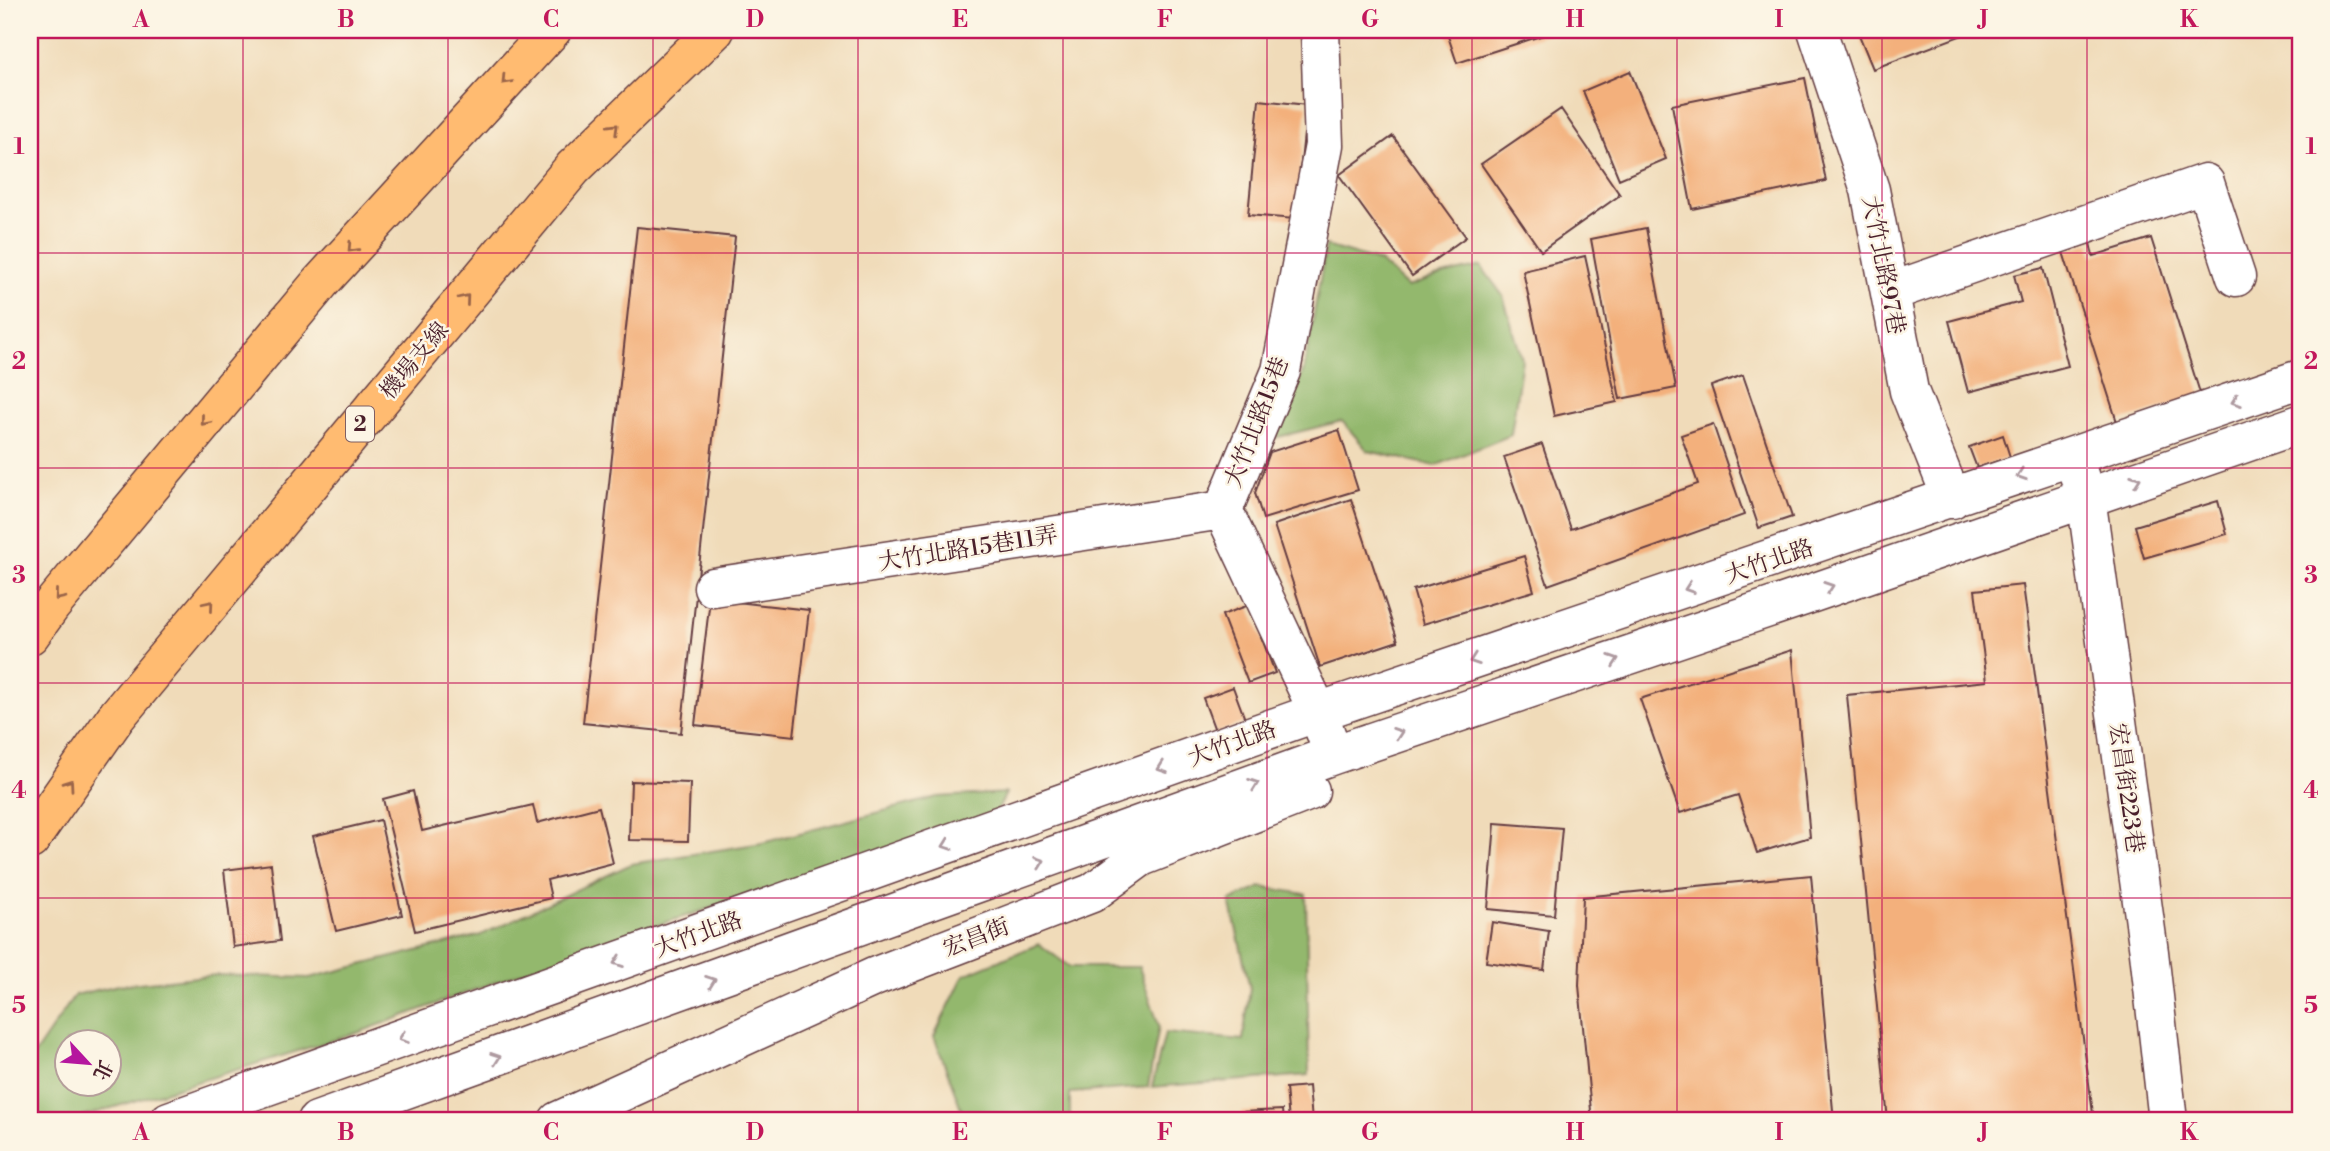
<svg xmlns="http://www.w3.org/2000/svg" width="2330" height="1151" font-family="'Libre Bodoni','Noto Serif TC',serif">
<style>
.forest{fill:#93b86d;stroke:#6e6c4c;stroke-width:2;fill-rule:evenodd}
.building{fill:#f3b07b}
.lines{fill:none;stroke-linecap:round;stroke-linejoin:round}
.minor-casing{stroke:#633b40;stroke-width:41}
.highway-casing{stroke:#633b40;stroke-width:41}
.minor{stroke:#fff;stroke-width:38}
.highway{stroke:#ffbb71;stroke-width:38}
.oneway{stroke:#9b654a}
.oneway2{stroke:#ae9aa0}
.grid{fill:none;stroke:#c2185b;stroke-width:2;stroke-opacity:0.55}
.labels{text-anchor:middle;stroke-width:5;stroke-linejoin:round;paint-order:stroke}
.shield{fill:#fcf5e5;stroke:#7f5f63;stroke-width:2}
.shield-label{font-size:21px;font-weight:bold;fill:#4a1f2b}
.street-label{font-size:23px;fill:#4a1f2b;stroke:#fcf5e5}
.neatline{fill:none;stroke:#c2185b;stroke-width:2.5}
.grid-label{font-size:23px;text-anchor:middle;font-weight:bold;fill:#c2185b}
</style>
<rect width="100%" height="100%" fill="#fcf5e5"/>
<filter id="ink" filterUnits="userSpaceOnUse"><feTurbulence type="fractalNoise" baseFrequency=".0143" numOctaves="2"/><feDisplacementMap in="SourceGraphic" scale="14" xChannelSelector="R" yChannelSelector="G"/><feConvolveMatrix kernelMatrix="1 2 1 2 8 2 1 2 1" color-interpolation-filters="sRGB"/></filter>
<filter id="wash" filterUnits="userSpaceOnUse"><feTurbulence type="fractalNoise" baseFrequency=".00686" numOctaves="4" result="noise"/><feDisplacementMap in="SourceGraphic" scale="28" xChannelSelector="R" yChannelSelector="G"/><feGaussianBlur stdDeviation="1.57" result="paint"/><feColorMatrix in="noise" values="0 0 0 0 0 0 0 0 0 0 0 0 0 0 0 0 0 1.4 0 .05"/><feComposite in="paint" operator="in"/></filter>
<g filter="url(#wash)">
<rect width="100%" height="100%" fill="#f0dbb9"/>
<path class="forest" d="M 1326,246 L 1380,262 L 1408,287 L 1438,276 L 1481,266 L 1503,296 L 1522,359 L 1511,435 L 1435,466 L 1368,451 L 1342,421 L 1274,438 L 1304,370 Z
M 1006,793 L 994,818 L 604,942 L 360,1032 L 69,1121 L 30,1121 L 30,1061 L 75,995 L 119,985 L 217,975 L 309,978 L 481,935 L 631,864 L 762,843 L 937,797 ZM 66,1042 L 108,1042 L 108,1084 L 66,1084 Z
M 1261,887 L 1306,894 L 1309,1075 L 1152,1087 L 1165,1033 L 1243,1040 L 1250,988 L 1230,901 Z
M 1039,944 L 1070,967 L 1139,967 L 1159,1026 L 1148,1087 L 1070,1093 L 1070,1121 L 969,1121 L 962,1111 L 934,1036 L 964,975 Z"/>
<g id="blocks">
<path class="building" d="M 1446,30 L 1559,30 L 1457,63 Z
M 1857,30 L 1967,30 L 1968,33 L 1873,69 Z
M 1630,71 L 1666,159 L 1619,179 L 1583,91 Z
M 1805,78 L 1826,181 L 1692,209 L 1672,105 Z
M 1259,100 L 1307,105 L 1295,219 L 1248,215 Z
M 1561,109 L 1620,195 L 1541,251 L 1481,164 Z
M 1393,136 L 1466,237 L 1412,276 L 1339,175 Z
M 637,227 L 735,237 L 681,733 L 583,723 Z
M 1646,228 L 1676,388 L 1620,399 L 1591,239 Z
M 2151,238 L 2201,396 L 2117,422 L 2063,252 L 2090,243 L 2093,256 Z
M 1585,256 L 1617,402 L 1554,416 L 1523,271 Z
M 2043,268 L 2068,366 L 1968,392 L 1949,321 L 2021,302 L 2014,275 Z
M 1743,375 L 1792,517 L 1759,528 L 1711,386 Z
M 1713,424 L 1744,515 L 1548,585 L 1504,457 L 1542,444 L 1571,529 L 1698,484 L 1681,435 Z
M 1339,430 L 1358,490 L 1263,519 L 1255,493 L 1270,452 Z
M 2003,435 L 2010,457 L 1977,468 L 1969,447 Z
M 1351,499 L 1398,641 L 1320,667 L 1274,525 Z
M 2218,501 L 2227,534 L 2144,558 L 2135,526 Z
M 1524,556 L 1534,591 L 1423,624 L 1413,590 Z
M 2023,585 L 2094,1121 L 1888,1121 L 1847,695 L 1987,681 L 1975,590 Z
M 710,599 L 809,610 L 794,736 L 695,725 Z
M 1249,605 L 1275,673 L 1248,683 L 1222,615 Z
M 1792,650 L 1810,837 L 1757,853 L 1738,795 L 1680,813 L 1640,699 Z
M 1233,687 L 1246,722 L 1216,733 L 1203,698 Z
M 631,781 L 690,783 L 688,841 L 629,840 Z
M 413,791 L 422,831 L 533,805 L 537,823 L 599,807 L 613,863 L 547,880 L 551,898 L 415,931 L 383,799 Z
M 380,820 L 402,915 L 336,931 L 313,836 Z
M 1495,823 L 1562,828 L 1554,915 L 1488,909 Z
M 271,864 L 280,941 L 233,947 L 224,870 Z
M 1811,875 L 1834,1121 L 1592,1121 L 1579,985 L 1583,897 Z
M 1492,922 L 1549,931 L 1544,970 L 1486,962 Z
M 1309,1086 L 1312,1121 L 1289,1121 L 1286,1088 Z
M 1282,1110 L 1283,1121 L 1241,1121 L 1241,1112 Z"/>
</g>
</g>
<g filter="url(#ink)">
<use href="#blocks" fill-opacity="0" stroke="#633b40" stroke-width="2"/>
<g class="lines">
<defs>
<path id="minor" d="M 1320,30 L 1324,145 L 1281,371 L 1223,510 L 1318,712 L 1327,737
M 1817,30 L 1870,190 L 1909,391 L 1952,499
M 1890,292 L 2205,183 L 2236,277
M 2078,472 L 2086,497 L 2149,952 L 2168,1121
M 713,587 L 1223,510
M 169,1121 L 1318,712 L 2300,379
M 317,1121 L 1333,755 L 1807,595 L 2300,424
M 558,1121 L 874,977 L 1092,893 L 1141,857 L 1310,791"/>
<path id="highway" d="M 30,635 L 51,606 L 320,283 L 552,30
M 30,840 L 116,717 L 573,168 L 715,30"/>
</defs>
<use href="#minor" class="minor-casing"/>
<use href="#highway" class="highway-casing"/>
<use href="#minor" class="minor"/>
<use href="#highway" class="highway"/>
</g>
<defs><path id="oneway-chevron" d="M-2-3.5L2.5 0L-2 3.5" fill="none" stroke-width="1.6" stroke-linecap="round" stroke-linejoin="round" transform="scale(1.75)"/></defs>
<g class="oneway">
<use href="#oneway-chevron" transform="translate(506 80) rotate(133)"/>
<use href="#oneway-chevron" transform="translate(614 128) rotate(-44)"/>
<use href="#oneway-chevron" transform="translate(352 248) rotate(133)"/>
<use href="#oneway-chevron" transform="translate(465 299) rotate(-50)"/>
<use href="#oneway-chevron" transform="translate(205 421) rotate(130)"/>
<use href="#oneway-chevron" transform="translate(59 596) rotate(130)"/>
<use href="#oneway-chevron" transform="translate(209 605) rotate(-50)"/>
<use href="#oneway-chevron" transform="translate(69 784) rotate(-55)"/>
</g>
<g class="oneway2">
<use href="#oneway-chevron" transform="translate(2236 401) rotate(161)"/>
<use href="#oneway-chevron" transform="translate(2021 475) rotate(161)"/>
<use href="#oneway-chevron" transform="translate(2136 480) rotate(-19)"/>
<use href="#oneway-chevron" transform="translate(1829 587) rotate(-19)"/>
<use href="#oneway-chevron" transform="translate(1689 588) rotate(161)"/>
<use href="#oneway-chevron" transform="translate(1474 660) rotate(161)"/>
<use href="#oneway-chevron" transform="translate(1614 660) rotate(-19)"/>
<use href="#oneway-chevron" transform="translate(1398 733) rotate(-19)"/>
<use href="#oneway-chevron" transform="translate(1162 768) rotate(160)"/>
<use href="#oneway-chevron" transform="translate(1254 784) rotate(-20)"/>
<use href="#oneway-chevron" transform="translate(947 845) rotate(160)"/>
<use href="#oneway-chevron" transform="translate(1040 862) rotate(-20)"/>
<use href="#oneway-chevron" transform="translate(618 962) rotate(160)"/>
<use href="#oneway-chevron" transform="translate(711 981) rotate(-20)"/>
<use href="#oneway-chevron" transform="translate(403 1038) rotate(160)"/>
<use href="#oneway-chevron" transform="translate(496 1058) rotate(-20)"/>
</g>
</g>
<path class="grid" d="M 243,30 L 243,1121M 448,30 L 448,1121M 653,30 L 653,1121M 858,30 L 858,1121M 1063,30 L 1063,1121M 1267,30 L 1267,1121M 1472,30 L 1472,1121M 1677,30 L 1677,1121M 1882,30 L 1882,1121M 2087,30 L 2087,1121M 30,253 L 2300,253M 30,468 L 2300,468M 30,683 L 2300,683M 30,898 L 2300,898"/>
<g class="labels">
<rect class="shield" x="346" y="406.5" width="28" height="35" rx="5"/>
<g class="shield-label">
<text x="360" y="431">2</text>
</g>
<g class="street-label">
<text transform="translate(1884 265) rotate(79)" y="8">大竹北路97巷</text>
<text transform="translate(414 360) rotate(-50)" y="8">機場支線</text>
<text transform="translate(1256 422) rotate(-69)" y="8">大竹北路15巷</text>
<text transform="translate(968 548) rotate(-9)" y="8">大竹北路15巷11弄</text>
<text transform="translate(1769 561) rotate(-19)" y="8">大竹北路</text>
<text transform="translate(1232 743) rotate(-20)" y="8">大竹北路</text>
<text transform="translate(2127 788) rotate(82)" y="8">宏昌街223巷</text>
<text transform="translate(698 934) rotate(-20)" y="8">大竹北路</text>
<text transform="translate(976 937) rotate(-21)" y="8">宏昌街</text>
</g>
</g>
<rect width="2330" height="1151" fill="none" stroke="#fcf5e5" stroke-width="77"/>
<g transform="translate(88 1063) rotate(116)"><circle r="33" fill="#fcf5e5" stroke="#b59f9b" stroke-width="2"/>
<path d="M0-5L12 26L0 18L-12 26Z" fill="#b5179e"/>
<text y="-10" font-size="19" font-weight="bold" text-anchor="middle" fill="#4a1f2b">北</text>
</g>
<rect x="38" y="38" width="2254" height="1074" class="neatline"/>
<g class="grid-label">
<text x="141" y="27">A</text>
<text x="346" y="27">B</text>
<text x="551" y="27">C</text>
<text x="755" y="27">D</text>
<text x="960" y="27">E</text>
<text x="1165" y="27">F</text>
<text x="1370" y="27">G</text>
<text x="1575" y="27">H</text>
<text x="1779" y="27">I</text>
<text x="1984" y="27">J</text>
<text x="2189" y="27">K</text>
<text x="19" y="154">1</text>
<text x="2311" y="154">1</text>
<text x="19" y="369">2</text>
<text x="2311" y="369">2</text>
<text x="19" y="583">3</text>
<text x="2311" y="583">3</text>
<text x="19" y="798">4</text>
<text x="2311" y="798">4</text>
<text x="19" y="1013">5</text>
<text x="2311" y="1013">5</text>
<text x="141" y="1140">A</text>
<text x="346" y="1140">B</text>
<text x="551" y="1140">C</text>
<text x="755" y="1140">D</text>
<text x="960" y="1140">E</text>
<text x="1165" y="1140">F</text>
<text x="1370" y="1140">G</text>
<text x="1575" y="1140">H</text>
<text x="1779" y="1140">I</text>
<text x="1984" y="1140">J</text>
<text x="2189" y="1140">K</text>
</g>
</svg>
